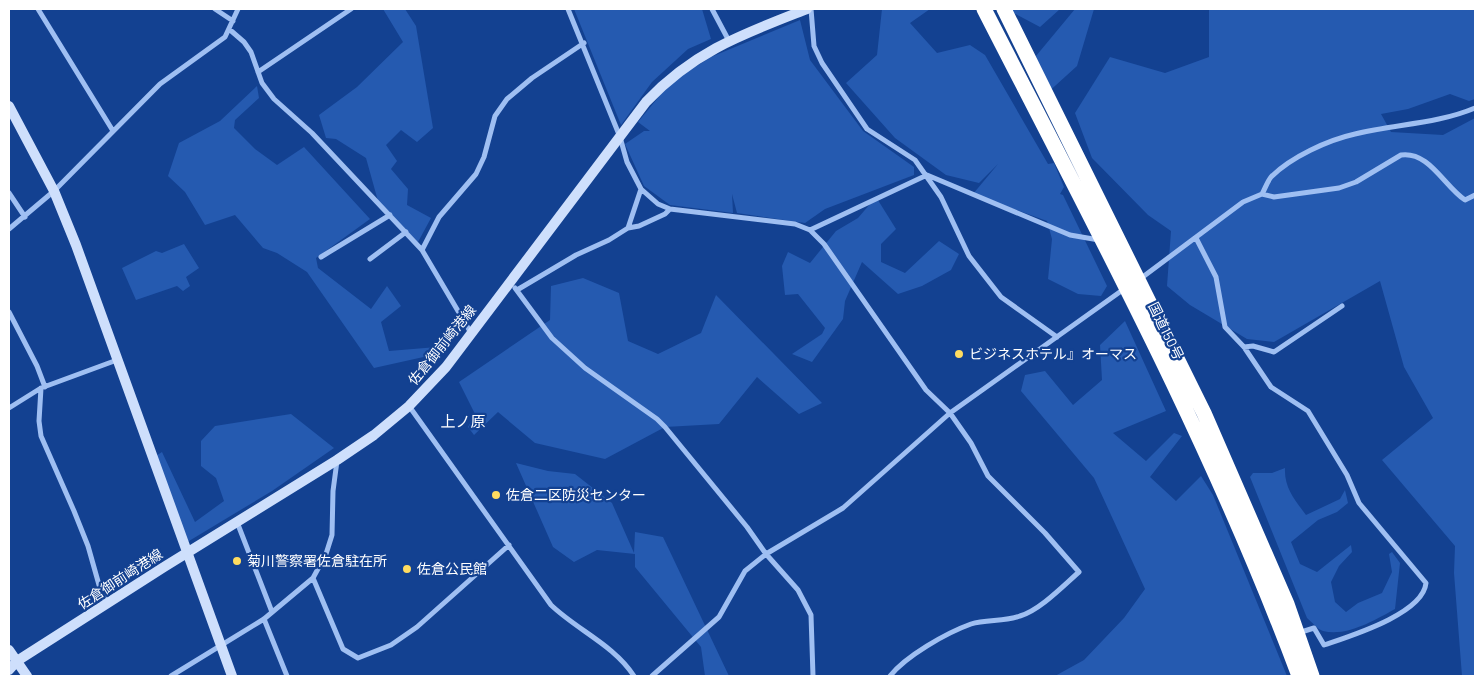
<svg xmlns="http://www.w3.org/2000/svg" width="1484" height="685" font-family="Barlow,'Noto Sans JP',sans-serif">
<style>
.green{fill:#255ab0}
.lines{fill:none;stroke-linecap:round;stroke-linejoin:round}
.street{stroke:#9fbff2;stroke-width:5}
.secondary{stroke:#cedffc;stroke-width:10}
.highway{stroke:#fff;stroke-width:15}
.poi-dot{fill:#ffdc60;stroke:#134191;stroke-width:2}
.labels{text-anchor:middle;stroke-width:4.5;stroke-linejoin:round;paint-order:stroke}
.street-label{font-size:14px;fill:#fff;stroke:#134191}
.poi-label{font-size:14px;fill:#fff;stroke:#134191;text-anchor:start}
.neighbourhood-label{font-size:15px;fill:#fff;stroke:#134191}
</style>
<rect width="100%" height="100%" fill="#134191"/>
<path class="green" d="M 383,9 L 405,9 L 416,26 L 433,128 L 417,142 L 401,130 L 386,145 L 397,161 L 391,169 L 408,189 L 407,205 L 431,218 L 418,242 L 378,201 L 366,158 L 336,139 L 326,138 L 319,115 L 357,87 L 403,42 Z
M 574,9 L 702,9 L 711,39 L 688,49 L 652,82 L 621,125 Z
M 882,9 L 930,9 L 910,23 L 937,53 L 970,45 L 985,55 L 1048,164 L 1054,163 L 1064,187 L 1060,194 L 1063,195 L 1107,286 L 1101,296 L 1078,294 L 1048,279 L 1052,239 L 1047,221 L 973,194 L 998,164 L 979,183 L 946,175 L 895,138 L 846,83 L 877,55 Z
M 1006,9 L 1060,9 L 1040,27 Z
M 1075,9 L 1094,9 L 1077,66 L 1045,95 L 1036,56 Z
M 1209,9 L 1475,9 L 1475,99 L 1469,101 L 1450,94 L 1408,109 L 1381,114 L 1391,132 L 1443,135 L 1475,118 L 1475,676 L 1462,676 L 1454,573 L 1455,546 L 1382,460 L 1433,418 L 1404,367 L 1380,281 L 1274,342 L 1247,339 L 1190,305 L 1167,286 L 1171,231 L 1148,215 L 1092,158 L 1075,113 L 1110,57 L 1165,73 L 1209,57 Z
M 800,20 L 810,60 L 863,131 L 914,167 L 914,175 L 825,209 L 805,223 L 737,213 L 732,194 L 733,213 L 670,205 L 644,186 L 625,144 L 644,131 L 650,131 L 638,122 L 671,82 L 711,57 Z
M 257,86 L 259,98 L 235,120 L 234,128 L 255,149 L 277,165 L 304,147 L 370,219 L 316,258 L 318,268 L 371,309 L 387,286 L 401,306 L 381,322 L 389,351 L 437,347 L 437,354 L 374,368 L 307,272 L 277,253 L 263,248 L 235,215 L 205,225 L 185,192 L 168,176 L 179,143 L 220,121 Z
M 876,197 L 896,229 L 881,244 L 881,262 L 905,273 L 939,241 L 959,254 L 951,270 L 922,286 L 898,294 L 862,262 L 845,301 L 843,319 L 812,362 L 792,354 L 822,334 L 825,328 L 798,294 L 785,295 L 782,266 L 788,252 L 810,263 L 836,231 L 858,218 Z
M 184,244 L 199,268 L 186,277 L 190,286 L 183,291 L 177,286 L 136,300 L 122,268 L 156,251 L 162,253 Z
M 583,278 L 619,293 L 628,341 L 658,354 L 701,333 L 716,295 L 822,403 L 799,414 L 757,377 L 719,424 L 665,427 L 605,459 L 535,443 L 498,412 L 474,435 L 468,427 L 475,414 L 459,382 L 550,320 L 551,286 Z
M 1125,321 L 1166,411 L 1113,433 L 1146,461 L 1174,433 L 1182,436 L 1150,477 L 1176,501 L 1201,476 L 1213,495 L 1287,676 L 1055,676 L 1084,660 L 1124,618 L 1145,589 L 1094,478 L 1021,391 L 1025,375 L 1045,371 L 1073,405 L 1102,380 L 1100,345 Z
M 291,414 L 334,448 L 272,491 L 184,544 L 154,457 L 162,452 L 195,522 L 224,501 L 216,478 L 201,466 L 201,441 L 215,426 Z
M 516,463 L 548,471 L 575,474 L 612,503 L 634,553 L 635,532 L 663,537 L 729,676 L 705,676 L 701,647 L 635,567 L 635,554 L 597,550 L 574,562 L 553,547 Z
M 1285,468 C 1284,488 1295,500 1306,515 L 1340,499 L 1345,490 L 1348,503 L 1337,512 L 1318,520 L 1291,542 L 1300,564 L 1317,572 L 1351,545 L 1352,552 L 1339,566 L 1331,582 L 1335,602 L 1346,612 L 1358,603 L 1382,593 L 1392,572 L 1389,554 L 1392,552 L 1400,563 L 1395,609 C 1375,620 1347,637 1323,631 C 1317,629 1312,622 1307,618 L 1250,477 L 1253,473 L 1272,473 Z"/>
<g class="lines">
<path class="street" d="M 38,9 L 113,131
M 215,9 L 233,21
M 568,9 L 620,137 L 627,162 L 641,189 L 628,228
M 712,9 L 729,41
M 811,9 L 814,46 L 822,63 L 867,129 L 915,160 L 941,197 L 969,256 L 1001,297 L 1057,337
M 229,29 L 244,42 L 251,52 L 262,83 L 274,99 L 312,133 L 422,250 L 471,333
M 258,72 L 351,9
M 641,189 L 658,204 L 670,209
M 9,193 L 25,217
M 1262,194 C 1265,189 1267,182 1271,177 C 1291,157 1328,140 1355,134 C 1396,124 1437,124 1475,108
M 9,229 L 54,191 L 160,84 L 225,37 L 238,9
M 810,230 L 927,175 L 1070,235 L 1099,240
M 1196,238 L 1216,277 L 1225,327 L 1244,347 L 1271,387 L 1308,411 L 1347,475 L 1359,503 L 1426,583 C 1423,614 1350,636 1324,645 L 1314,628 L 1298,633
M 422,250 L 439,217 L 476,174 L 484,157 L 495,116 L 507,99 L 532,78 L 584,43
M 321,257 L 390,215
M 370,259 L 406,232
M 1140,279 L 1243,202 L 1262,194 L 1274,197 L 1339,188 L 1356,182 L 1401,155 C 1429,151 1444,186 1465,200 L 1475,195
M 515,288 L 552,338 L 585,368 L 657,419 L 665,427 L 747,527 L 766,554 L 798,590 L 811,615 L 813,676
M 517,290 L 576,255 L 609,240 L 628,228 L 639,226 L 665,214 L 670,209 L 795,224 L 810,230 L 824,244 L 926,390 L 950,413 L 971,443 L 988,476 L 1045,533 L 1079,572 C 1063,586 1040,610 1020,616 C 1005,622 986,619 971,624 C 946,633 906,656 890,676
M 9,312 L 37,366 L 45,387
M 1244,347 L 1253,346 L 1274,352 L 1342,306
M 41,388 L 39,421 L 41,436 L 74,511 L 88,546 L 101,592 L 107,603
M 409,406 L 551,605 C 577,630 614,645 634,676
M 9,408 L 41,388 L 117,360
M 237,522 L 272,612
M 313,578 L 343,649 L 358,658 L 391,645 L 417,627 L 509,545
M 264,619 L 287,676
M 171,676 L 264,619 L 313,578 L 326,554 L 332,535 L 333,491 L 337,461
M 652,676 L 719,617 L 745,571 L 766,554 L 843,508 L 950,413 L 1124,289"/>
<path class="secondary" d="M 9,106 L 54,191 L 76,245 L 232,676
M 9,650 L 27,676
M 9,670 L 17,661 L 164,567 L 337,460 L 374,435 L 409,406 L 446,367 L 646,102 C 694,51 743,34 807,9"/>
<path class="highway" d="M 984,9 C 1096,228 1213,445 1299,676
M 1004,9 L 1204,413 L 1287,604 L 1312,676"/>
</g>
<g class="poi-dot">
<circle cx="959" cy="354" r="5"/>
<circle cx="496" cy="495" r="5"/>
<circle cx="237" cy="561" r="5"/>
<circle cx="407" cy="569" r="5"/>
</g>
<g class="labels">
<g class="street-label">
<text transform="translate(1166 331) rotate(64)" y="5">国道150号</text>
<text transform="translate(442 345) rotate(-51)" y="5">佐倉御前崎港線</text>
<text transform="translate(120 579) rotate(-33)" y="5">佐倉御前崎港線</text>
</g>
<g class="poi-label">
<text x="969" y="359">ビジネスホテル』オーマス</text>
<text x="506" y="500">佐倉二区防災センター</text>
<text x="247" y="566">菊川警察署佐倉駐在所</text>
<text x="417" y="574">佐倉公民館</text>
</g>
<g class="neighbourhood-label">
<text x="463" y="427">上ノ原</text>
</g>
</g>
<rect width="1484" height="685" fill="none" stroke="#ffffff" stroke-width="20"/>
</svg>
